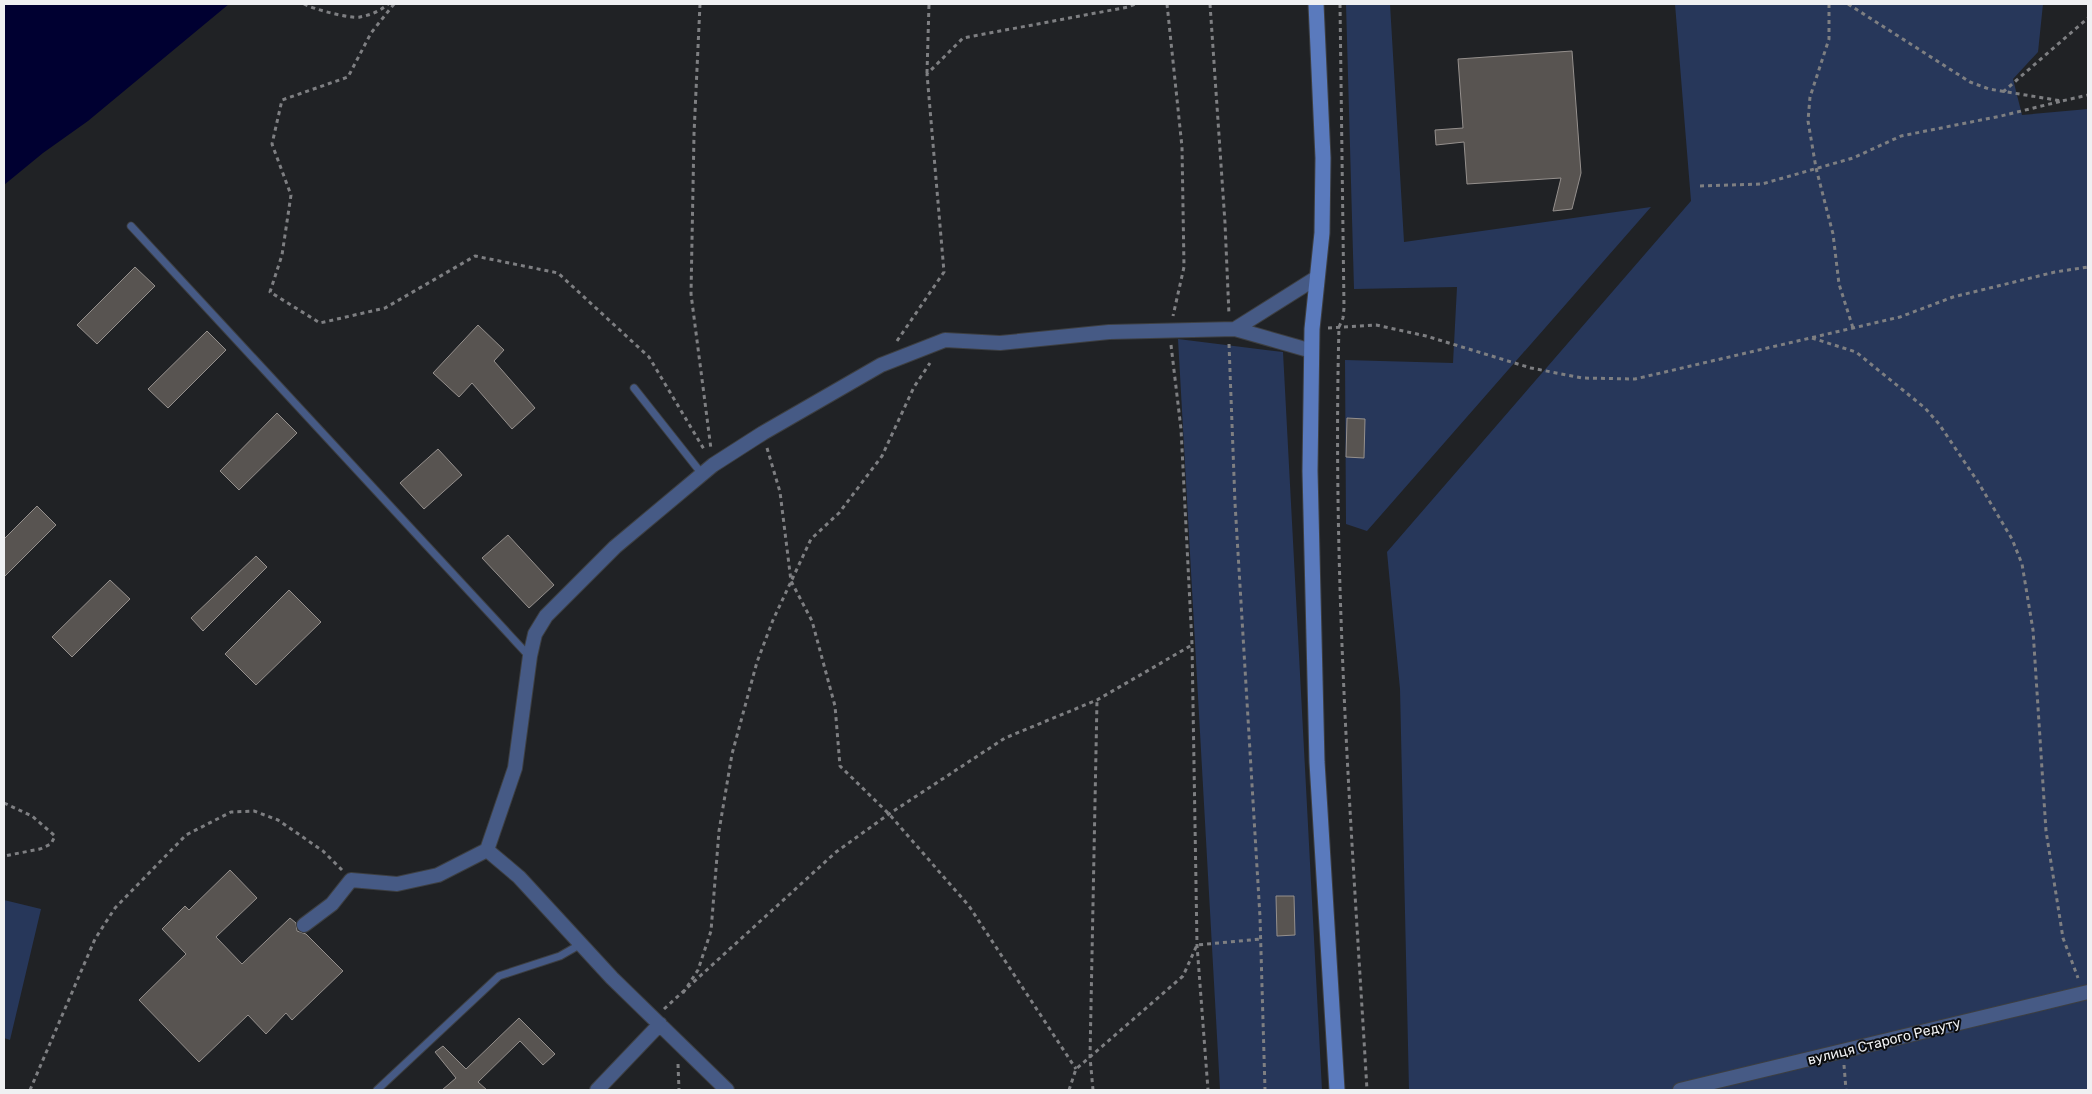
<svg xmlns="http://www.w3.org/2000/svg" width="2092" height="1094" font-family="Rubik,sans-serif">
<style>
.green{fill:#27375a}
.water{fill:#000031}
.building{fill:#585451;stroke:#95908d}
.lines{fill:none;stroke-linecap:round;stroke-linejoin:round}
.lane-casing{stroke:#3d3f42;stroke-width:9}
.street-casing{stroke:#3d3f42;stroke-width:16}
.secondary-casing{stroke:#3d3f42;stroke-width:17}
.path{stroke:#7e7f82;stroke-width:3;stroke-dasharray:4 4;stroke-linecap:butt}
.lane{stroke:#465a85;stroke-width:7}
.street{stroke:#465a85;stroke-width:14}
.secondary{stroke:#5a7abd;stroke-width:15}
.labels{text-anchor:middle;stroke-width:4;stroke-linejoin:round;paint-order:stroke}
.street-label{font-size:14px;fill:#eff0f2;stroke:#0a0b0d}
</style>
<rect width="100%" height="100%" fill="#202225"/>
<path class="green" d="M 1346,4 L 1390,4 L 1404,242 L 1651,207 L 1367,531 L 1346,524 L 1345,360 L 1453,363 L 1457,287 L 1354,289 Z
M 1675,4 L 2043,4 L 2038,52 L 2013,79 L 2022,115 L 2088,109 L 2088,1090 L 1409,1090 L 1400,689 L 1387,552 L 1691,201 Z
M 1178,339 L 1283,352 L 1322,1090 L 1220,1090 Z
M 4,900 L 41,909 L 10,1040 L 4,1038 Z"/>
<path class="water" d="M 4,4 L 229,4 L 88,121 L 43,153 L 4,185 Z"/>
<path class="building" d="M 1572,51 L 1581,173 L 1572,209 L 1553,211 L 1561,178 L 1467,184 L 1464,142 L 1436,145 L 1435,130 L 1463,128 L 1458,59 Z
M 135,267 L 155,286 L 97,344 L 77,325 Z
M 478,325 L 504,350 L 494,361 L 535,408 L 512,429 L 472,383 L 459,397 L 433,373 Z
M 207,331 L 226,350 L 168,408 L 148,389 Z
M 277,413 L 297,433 L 239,490 L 220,471 Z
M 1347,418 L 1365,419 L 1364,458 L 1346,457 Z
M 438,449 L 462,475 L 424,509 L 400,483 Z
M 37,506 L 56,525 L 4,577 L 4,539 Z
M 508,535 L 554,585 L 529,608 L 482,558 Z
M 256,556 L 267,567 L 203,631 L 191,618 Z
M 110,580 L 130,599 L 72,657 L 52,637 Z
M 289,590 L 321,622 L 256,685 L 225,654 Z
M 230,870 L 257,898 L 216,937 L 242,964 L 290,918 L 296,923 L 297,931 L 306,934 L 343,971 L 292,1020 L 286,1013 L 266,1034 L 248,1015 L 199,1062 L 139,1000 L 186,954 L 162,929 L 185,906 L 189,910 Z
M 1276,896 L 1294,896 L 1295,935 L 1277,936 Z
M 519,1018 L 555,1054 L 543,1065 L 520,1041 L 478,1082 L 487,1090 L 442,1090 L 456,1078 L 435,1052 L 443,1046 L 466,1069 Z"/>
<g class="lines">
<defs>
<path id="lane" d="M 131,226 L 529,656
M 634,388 L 702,474
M 377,1090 L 499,976 L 560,956 L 581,944"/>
<path id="street" d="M 1235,329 L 1316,278
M 487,850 L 519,877 L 612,978 L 727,1090
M 304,925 L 332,904 L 351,880 L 397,884 L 438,875 L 487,850 L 515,768 L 530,656 L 535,634 L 546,616 L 615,547 L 713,465 L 763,433 L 881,365 L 945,340 L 1000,343 L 1109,332 L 1235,329 L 1312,351
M 597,1090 L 660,1024
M 1680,1090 L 2088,992"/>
<path id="secondary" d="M 1316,4 L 1323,158 L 1322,233 L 1312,329 L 1310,471 L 1317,762 L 1337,1090"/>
</defs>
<use href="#lane" class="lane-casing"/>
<use href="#street" class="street-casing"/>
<use href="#secondary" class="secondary-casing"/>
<path class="path" d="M 304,4 C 313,9 350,19 360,17 C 371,15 380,11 388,4
M 394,4 L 371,33 L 348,77 L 282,100 L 272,144 L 291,195 L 282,255 L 270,292 L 320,323 L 385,308 L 475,256 L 558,273 L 649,357 L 705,451
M 700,4 L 694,134 L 691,294 L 711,449
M 1167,4 L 1182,147 L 1184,267 L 1173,316
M 1210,4 L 1225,223 L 1229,315
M 1340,4 L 1344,308 L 1343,318 L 1339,327 C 1332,581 1352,836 1367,1090
M 1829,4 L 1829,39 L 1810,97 L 1808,121 L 1816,168 L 1833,234 L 1839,284 L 1853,328
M 1848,4 L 1970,82 L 1989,89 L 2062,101 L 2088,95
M 927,73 L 929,4
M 2003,92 L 2088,18
M 1700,186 L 1762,184 L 1853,158 L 1901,136 L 2001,116 L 2062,101
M 1328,328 L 1376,325 L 1426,336 L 1531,368 L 1582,378 L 1635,379 L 1900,317 L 1953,297 L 2055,272 L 2088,267
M 1812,338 L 1856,352 L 1925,408 L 1939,424 L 1978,482 L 2012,539 L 2022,564 L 2033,630 L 2046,831 L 2063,938 L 2078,978
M 897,341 L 944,272 L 927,74 L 963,38 L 1128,7 L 1135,4
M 1229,344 L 1235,503 L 1260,917 L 1265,1090
M 1171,345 L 1181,429 L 1192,644 L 1197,945 L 1208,1090
M 767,448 L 780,492 L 791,581 L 812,621 L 835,706 L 840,766 L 889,814 L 969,906 L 1076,1069
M 4,803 L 32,816 L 55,836 L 51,844 L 40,849 L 4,856
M 683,993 L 698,970 L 711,931 L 719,831 L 732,754 L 757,662 L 773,620 L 811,539 L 839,513 L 882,456 L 914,387 L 930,363
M 664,1009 L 836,852 L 889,814 L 1005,738 L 1097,700 L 1192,645
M 678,1064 L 679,1090
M 1844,1065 L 1846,1090
M 30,1090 L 95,939 L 115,908 L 186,835 L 231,812 L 254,811 L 278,820 L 323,851 L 342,870
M 1069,1090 L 1076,1069 L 1183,976 L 1197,945 L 1261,939
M 1093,1090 L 1090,1057 L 1097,700"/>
<use href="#lane" class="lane"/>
<use href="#street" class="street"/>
<use href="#secondary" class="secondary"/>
</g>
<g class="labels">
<g class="street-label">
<text transform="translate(1884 1041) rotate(-14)" y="5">вулиця Старого Редуту</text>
</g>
</g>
<rect width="2092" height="1094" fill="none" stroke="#eff0f2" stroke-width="10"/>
</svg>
